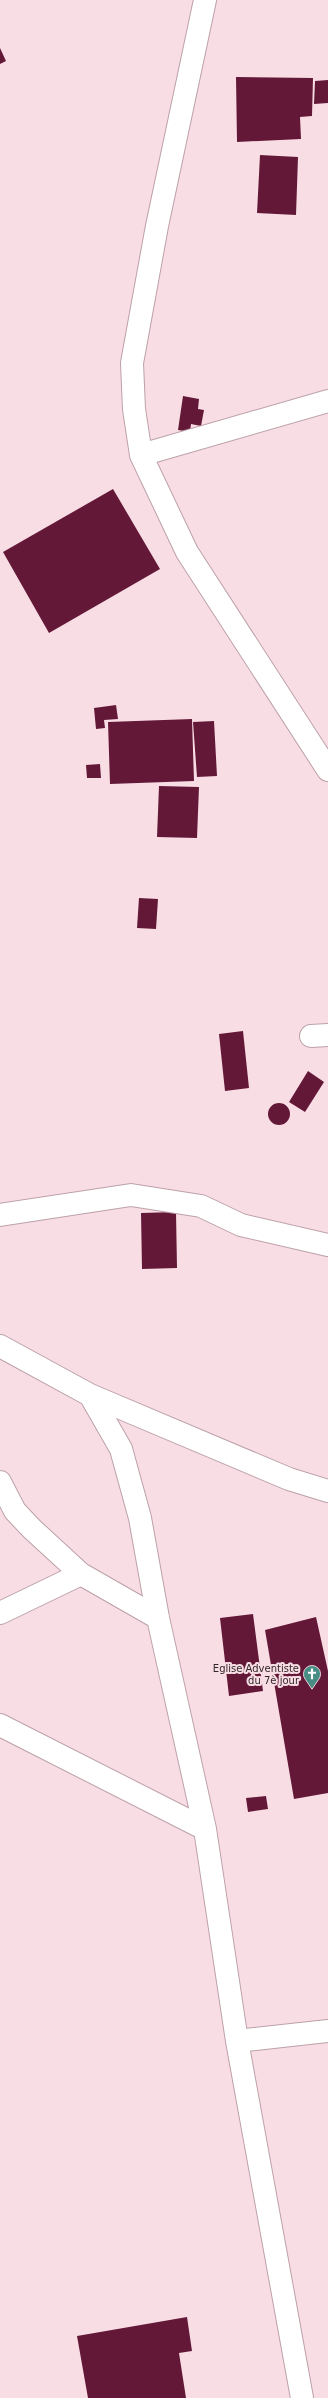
<svg xmlns="http://www.w3.org/2000/svg" width="328" height="2398" font-family="'DejaVu Sans',sans-serif">
<style>
.building{fill:#641838}
.lines{fill:none;stroke-linecap:round;stroke-linejoin:round}
.minor-casing{stroke:#bca1a9;stroke-width:24}
.minor{stroke:#fff;stroke-width:22}
.labels{text-anchor:middle;stroke-width:4;stroke-linejoin:round;paint-order:stroke}
.poi-label{font-size:10px;fill:#32282b;stroke:#f9dde5;text-anchor:end}
</style>
<rect width="100%" height="100%" fill="#f9dde5"/>
<path class="building" d="M 0,48 L 6,61 L 0,64 Z
M 236,77 L 313,78 L 312,116 L 300,117 L 301,139 L 237,142 Z
M 328,80 L 328,103 L 314,104 L 315,81 Z
M 260,155 L 298,157 L 296,215 L 257,213 Z
M 183,396 L 199,399 L 198,409 L 204,410 L 201,426 L 191,424 L 190,432 L 178,430 Z
M 113,489 L 160,569 L 49,633 L 3,552 Z
M 116,705 L 118,719 L 104,720 L 105,728 L 96,729 L 94,708 Z
M 192,719 L 194,781 L 110,784 L 108,722 Z
M 214,721 L 217,776 L 197,777 L 193,722 Z
M 100,764 L 101,778 L 87,778 L 86,765 Z
M 159,786 L 199,787 L 197,838 L 157,837 Z
M 139,898 L 158,899 L 156,929 L 137,928 Z
M 243,1031 L 249,1088 L 225,1091 L 219,1034 Z
M 308,1071 L 324,1082 L 305,1112 L 289,1102 Z
M268 1114a11 11 0 1 1 22 0a11 11 0 1 1-22 0Z
M 176,1212 L 177,1268 L 142,1269 L 141,1213 Z
M 253,1614 L 263,1691 L 229,1696 L 220,1618 Z
M 316,1617 L 328,1671 L 328,1793 L 294,1799 L 265,1630 Z
M 266,1796 L 268,1809 L 248,1812 L 246,1798 Z
M 187,2317 L 192,2351 L 179,2353 L 186,2398 L 88,2398 L 77,2336 Z"/>
<g class="lines">
<defs>
<path id="minor" d="M 205,0 L 157,226 L 132,363 L 134,409 L 141,455 L 187,552 L 328,770
M 141,455 L 328,401
M 311,1036 L 328,1035
M 0,1215 L 131,1195 L 201,1206 L 241,1225 L 328,1245
M 0,1346 L 90,1395 L 121,1449 L 140,1518 L 158,1618 L 205,1829 L 237,2041 L 302,2398
M 90,1395 L 289,1479 L 328,1491
M 0,1482 L 15,1511 L 32,1529 L 81,1574
M 0,1613 L 81,1574 L 158,1618
M 0,1725 L 205,1829
M 237,2041 L 328,2031"/>
</defs>
<use href="#minor" class="minor-casing"/>
<use href="#minor" class="minor"/>
</g>
<defs>
<symbol id="church-pin" viewBox="-11 -11 22 30"><path d="M0 17L-7.5 6A9.5 9.5 0 1 1 7.5 6Z" fill="#478d83" stroke="#f9dde5"/><path d="M-1.2-6h2.4v3.5h3.3v2.4h-3.3V6h-2.4V-.1h-3.3v-2.4h3.3Z" fill="#fff"/></symbol>
</defs>
<g fill-rule="evenodd">
<use href="#church-pin" x="302" y="1664" width="20" height="27"/>
</g>
<g class="labels">
<g class="poi-label">
<text x="299" y="1672">Eglise Adventiste<tspan x="299" dy="12">du 7è jour</tspan></text>
</g>
</g>
</svg>
